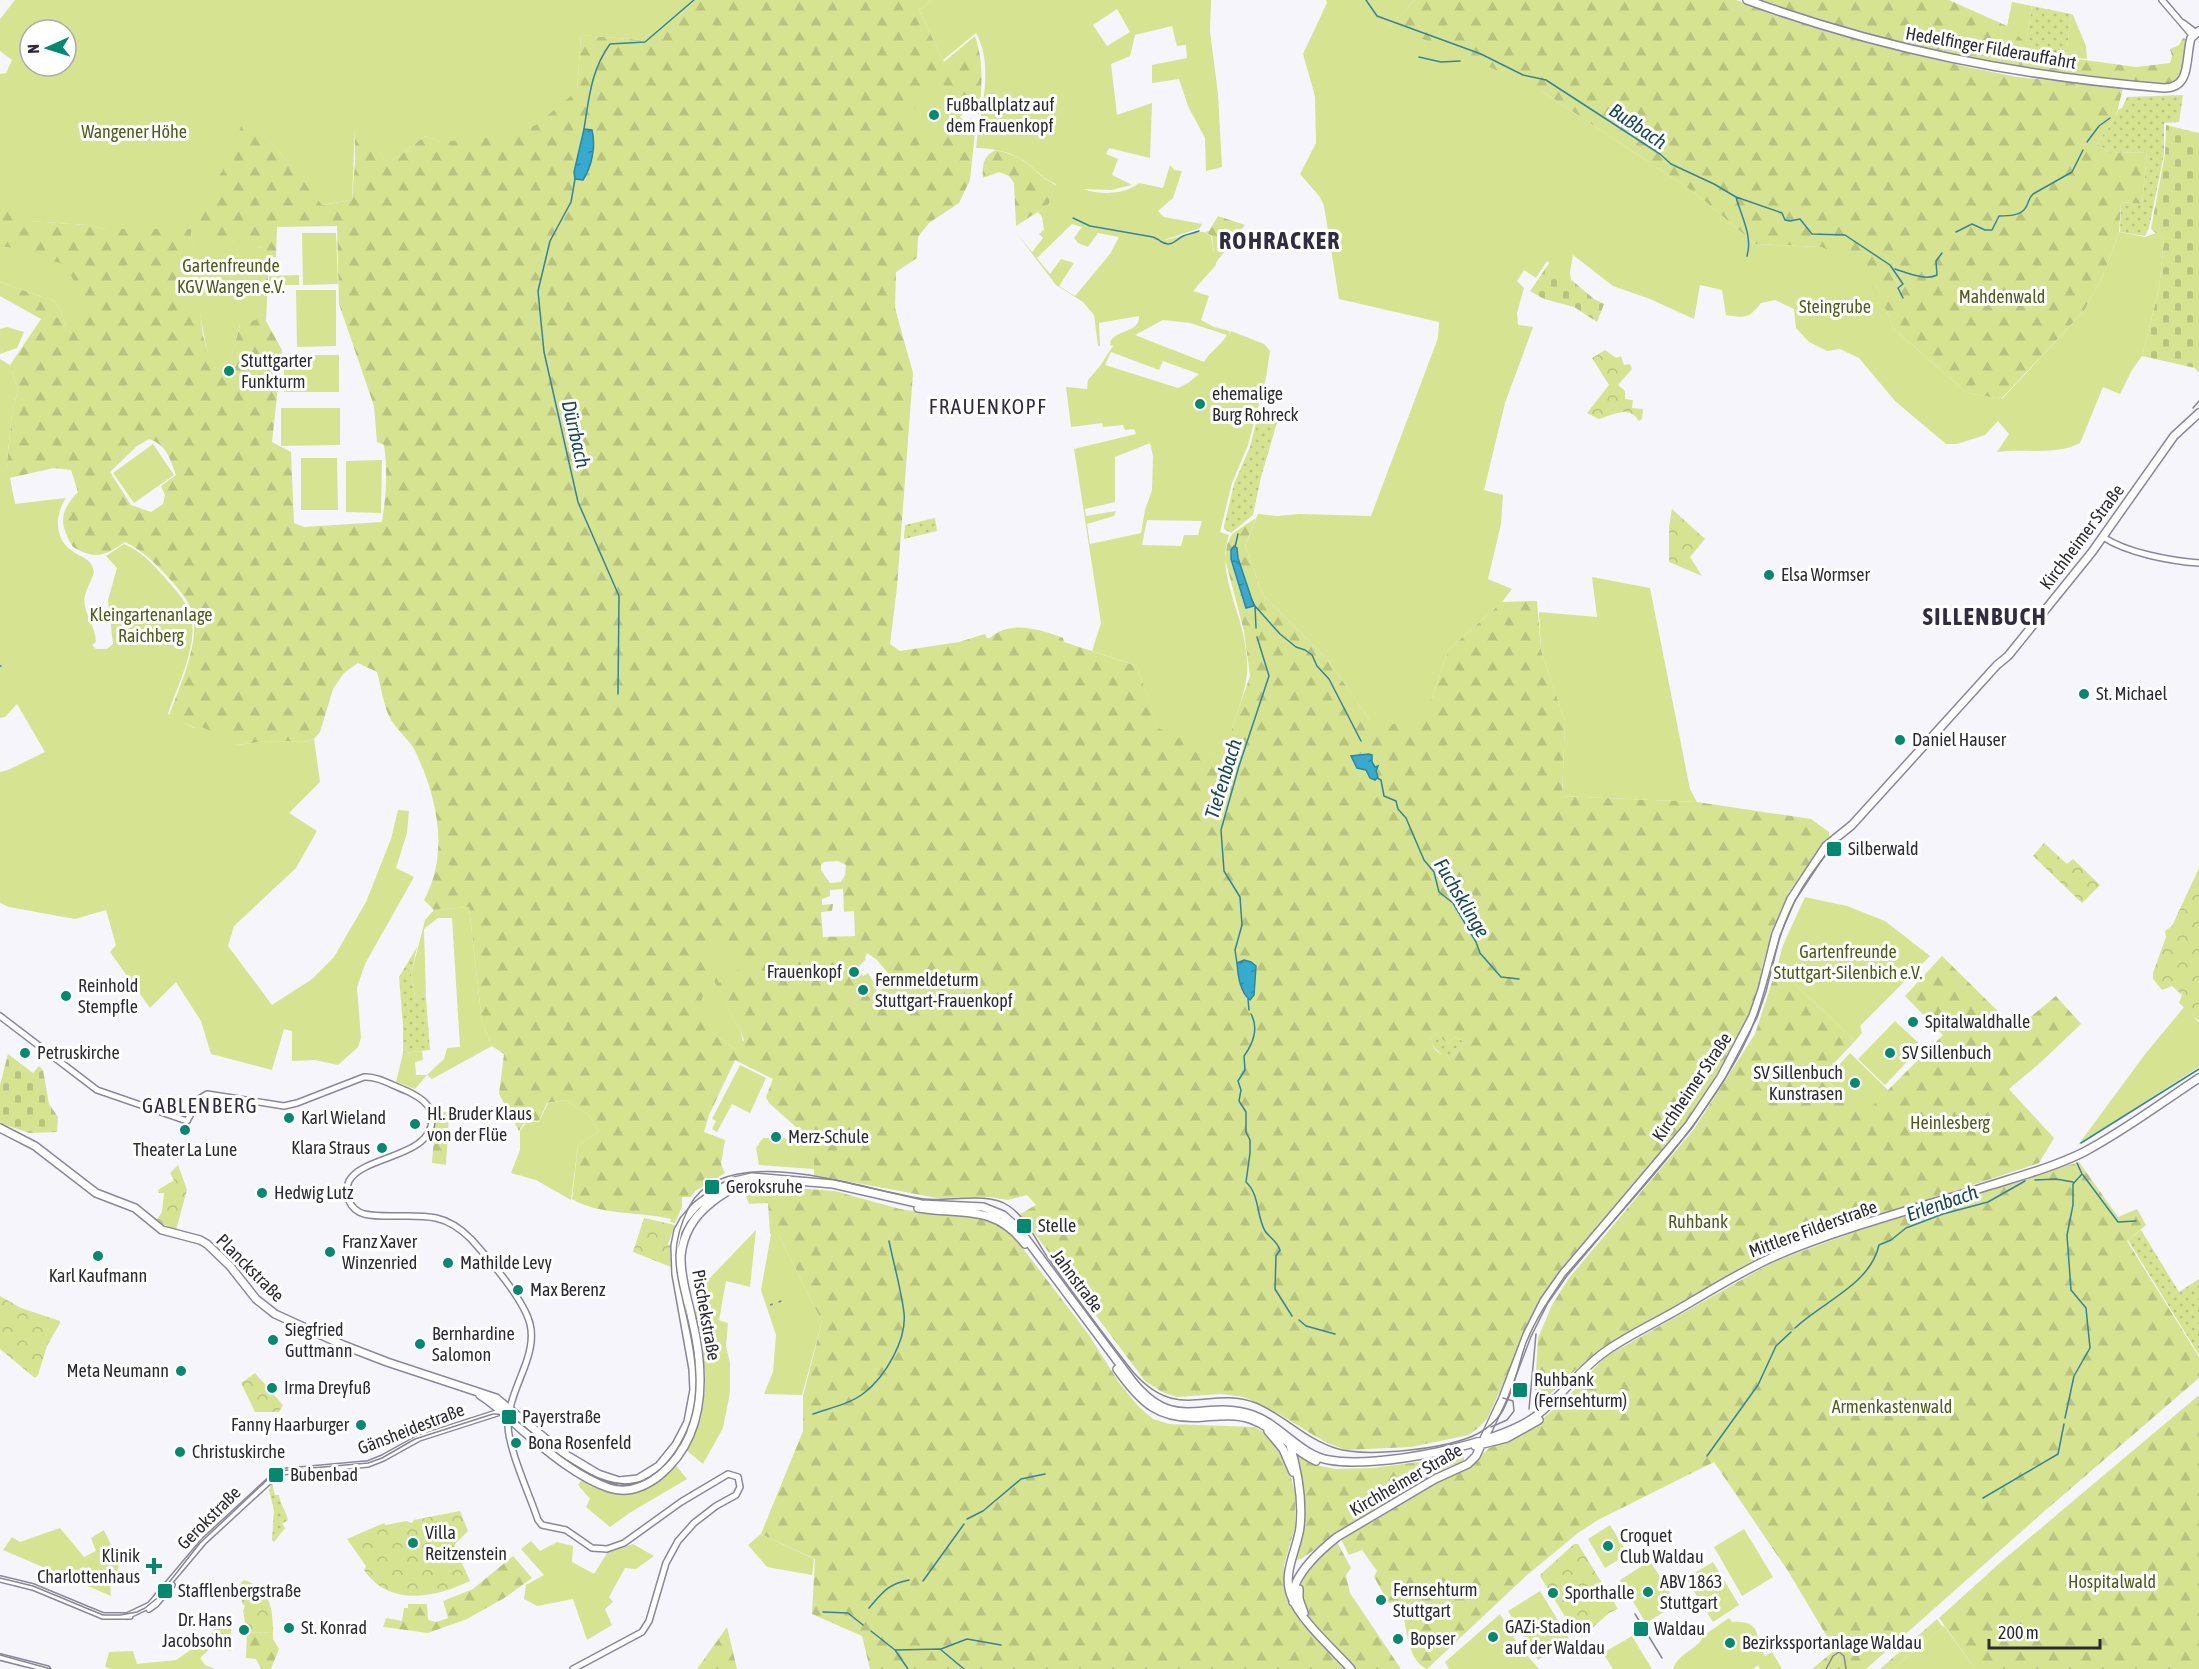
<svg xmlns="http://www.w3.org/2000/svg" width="2199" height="1669" font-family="'Asap Condensed',sans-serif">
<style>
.grass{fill:url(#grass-dots)}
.forest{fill:url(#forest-firs);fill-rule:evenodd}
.cemetery{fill:url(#cemetery-stones)}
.park{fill:url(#park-crowns)}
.garden{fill:#d6e391;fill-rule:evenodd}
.water{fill:url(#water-ripples);stroke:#3284a1;stroke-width:1.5}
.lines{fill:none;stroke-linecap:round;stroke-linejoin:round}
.stream{stroke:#3284a1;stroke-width:1.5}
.minor-casing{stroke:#8c85a0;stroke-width:8}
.major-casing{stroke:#8c85a0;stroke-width:10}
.minor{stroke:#fff;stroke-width:5}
.major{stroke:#fff;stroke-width:7}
.tram{stroke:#88868f;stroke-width:1.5}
.rail{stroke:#88868f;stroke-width:1.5;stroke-dasharray:3 6;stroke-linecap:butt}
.poi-dot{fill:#028a70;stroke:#fff;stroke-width:2}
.labels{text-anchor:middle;stroke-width:6;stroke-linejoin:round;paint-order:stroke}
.street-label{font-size:18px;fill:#2d2a35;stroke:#fff}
.poi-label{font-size:18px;fill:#2d2a35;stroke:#fff;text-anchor:start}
.park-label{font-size:18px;fill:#525b1b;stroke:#fff}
.water-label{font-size:20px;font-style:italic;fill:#174858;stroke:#fff}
.quarter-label{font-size:21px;letter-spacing:1.5px;fill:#322c42;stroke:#fff}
.district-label{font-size:24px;font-weight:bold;letter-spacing:1.5px;fill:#322c42;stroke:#fff}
</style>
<defs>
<pattern id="grass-dots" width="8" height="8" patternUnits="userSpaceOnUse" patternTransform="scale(1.5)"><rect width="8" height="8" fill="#d6e391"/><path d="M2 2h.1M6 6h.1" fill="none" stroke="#b8c37e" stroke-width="1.8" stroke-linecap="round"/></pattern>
<pattern id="forest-firs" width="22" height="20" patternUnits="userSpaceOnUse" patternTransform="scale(1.5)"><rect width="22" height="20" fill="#d6e391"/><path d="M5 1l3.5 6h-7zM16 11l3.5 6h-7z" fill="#b8c37e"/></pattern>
<pattern id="cemetery-stones" width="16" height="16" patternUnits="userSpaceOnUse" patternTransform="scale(1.5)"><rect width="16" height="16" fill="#d6e391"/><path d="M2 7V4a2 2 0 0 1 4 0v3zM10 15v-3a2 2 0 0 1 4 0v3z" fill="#b8c37e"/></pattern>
<pattern id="park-crowns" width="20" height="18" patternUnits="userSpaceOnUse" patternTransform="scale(1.5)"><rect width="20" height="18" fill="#d6e391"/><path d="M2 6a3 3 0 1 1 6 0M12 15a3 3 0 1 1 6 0" fill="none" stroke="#b8c37e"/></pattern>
<pattern id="water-ripples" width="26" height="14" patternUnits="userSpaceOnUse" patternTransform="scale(1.5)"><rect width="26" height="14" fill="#34abcf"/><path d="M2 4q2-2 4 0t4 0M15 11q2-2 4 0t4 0" fill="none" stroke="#2c8ba9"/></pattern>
</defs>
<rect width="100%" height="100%" fill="#f6f5fb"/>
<path class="grass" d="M 2032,6 L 2071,14 L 2066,57 L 2041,54 L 2026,43 Z
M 2183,95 L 2179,122 L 2164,123 L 2164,154 L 2149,228 L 2145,236 L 2120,232 L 2121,202 L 2142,204 L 2147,152 L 2110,153 L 2097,143 L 2116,116 L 2118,110 L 2122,108 L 2127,97 Z
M 1259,410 L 1279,416 L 1261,477 L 1253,515 L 1231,533 L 1224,529 L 1224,526 L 1234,484 L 1250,447 Z
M 935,518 L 937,531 L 904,539 L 905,525 Z
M 417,947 L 411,975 L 415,998 L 426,998 L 430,1050 L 403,1053 L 403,1026 L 399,977 Z
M 1436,1034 L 1448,1044 L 1455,1037 L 1463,1041 L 1461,1048 L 1452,1057 L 1445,1058 L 1431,1044 L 1430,1039 Z
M 2141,1230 L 2179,1292 L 2199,1279 L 2199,1355 L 2128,1240 Z
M 272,1483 L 275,1495 L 279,1495 C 280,1504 286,1511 288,1520 L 282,1524 L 285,1528 L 274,1542 L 272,1540 L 274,1510 L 269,1490 Z"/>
<path class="forest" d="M 695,0 L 932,0 L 919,10 L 944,62 L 975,36 C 984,62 982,87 979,114 L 967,109 L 960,117 L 966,122 L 971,118 L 976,123 L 970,180 L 959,203 L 929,223 L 918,237 L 917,258 L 896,272 L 895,308 L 913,373 L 897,587 L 890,644 L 900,651 L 959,642 L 985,634 L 987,638 L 990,638 C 1010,620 1039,629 1063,638 L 1064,642 L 1137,666 L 1158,727 L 1225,759 L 1227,743 L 1250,676 L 1244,631 L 1225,559 L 1227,545 L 1232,534 L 1256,518 L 1245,546 L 1263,595 L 1328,660 L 1371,722 L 1432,698 L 1448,650 L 1502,602 L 1537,601 L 1541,650 L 1565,721 L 1562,796 L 1697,802 L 1811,819 L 1829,832 L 1829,837 L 1789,892 L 1774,926 L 1763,964 L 1757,994 L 1744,1030 L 1688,1121 L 1561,1271 L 1540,1300 L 1494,1404 L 1487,1419 L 1479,1427 L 1469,1435 L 1411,1447 L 1346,1450 L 1325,1442 L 1279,1414 L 1244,1397 L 1221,1394 L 1177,1397 L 1162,1392 L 1145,1381 L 1020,1214 L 1036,1205 L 1027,1195 L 1008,1200 L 990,1197 L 937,1198 L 814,1175 L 814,1143 L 769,1103 L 766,1097 L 773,1079 L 735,1060 L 709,1115 L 704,1132 L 725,1140 L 721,1164 L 725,1173 L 695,1191 L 691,1197 L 682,1197 L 682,1207 L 675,1223 L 670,1222 L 671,1219 C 639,1211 601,1216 572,1199 L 578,1145 L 599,1132 L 589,1115 L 565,1100 L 547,1103 L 539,1121 L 526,1120 L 519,1131 L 499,1094 L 504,1054 L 492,1046 L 482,1022 L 469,907 L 434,910 L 424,900 C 450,853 437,795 414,749 C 408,738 395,729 389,716 C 383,703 381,686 377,672 L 358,663 L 344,673 L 333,689 L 320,732 L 314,739 L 304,742 L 267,741 L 238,745 L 195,728 L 169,716 C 179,687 204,636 190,607 C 186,597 176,586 168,577 C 155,563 142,550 125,542 C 104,556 96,560 73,547 C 59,524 59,512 78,492 L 71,470 L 54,468 L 9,478 L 7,462 L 12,414 L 18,389 L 10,365 L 41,319 L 0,296 L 0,282 L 54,301 L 59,307 L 67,330 L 82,305 L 13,248 L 0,247 L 0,208 L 13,208 L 29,221 L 88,225 L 106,229 L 245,114 L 281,154 L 323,205 L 352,200 L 355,163 L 355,127 L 370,139 L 387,162 L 391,162 L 425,136 L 441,142 L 577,91 L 581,35 L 641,40 L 682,13 ZM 337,226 L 339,304 L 374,406 L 377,442 L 384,445 C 388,470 386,497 382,522 L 304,527 L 294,523 L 291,452 L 272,442 L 282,350 L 266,321 L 269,257 L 276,257 L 277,227 ZM 191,232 L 262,248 L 229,364 L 213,368 L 203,336 ZM 149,439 C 167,445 170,459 176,475 L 161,486 L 165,495 L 163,504 L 151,512 L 131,505 L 110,472 L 137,446 ZM 838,861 L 846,865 L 845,875 L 841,882 L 830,883 L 821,870 L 821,865 L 824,862 ZM 843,889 L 844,912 L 854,911 L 855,936 L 823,937 L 821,912 L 832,911 L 833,904 L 822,905 L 822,899 L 830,896 L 830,890 ZM 867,953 L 876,959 L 894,980 L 877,993 L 876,986 L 868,973 L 863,976 L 857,968 L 866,959 L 865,958 ZM 713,980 L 741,1032 L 744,1040 L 737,1051 L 711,1031 ZM 1436,1034 L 1448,1044 L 1455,1037 L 1463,1041 L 1461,1048 L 1452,1057 C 1442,1058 1432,1049 1430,1039 Z
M 1415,0 L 1736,0 L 1827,32 L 1962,66 L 2017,77 L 2123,88 L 2116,116 L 2097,143 L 2110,153 L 2147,152 L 2142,204 L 2121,202 L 2119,232 L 2103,276 L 2084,311 L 2001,399 L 1967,393 L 1893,328 L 1887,311 L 1821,247 L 1755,244 L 1695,193 L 1543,92 L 1389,27 Z
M 1759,0 L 1949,0 L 2007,26 L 2041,54 L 2136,67 L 2170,63 L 2172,56 L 2170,49 L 2179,45 L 2183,38 L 2186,39 C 2185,50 2187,77 2175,82 C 2167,85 2144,81 2134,81 C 2012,75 1873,43 1759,0 Z
M 996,150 C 1006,153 1015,155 1024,161 C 1035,169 1043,180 1056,185 L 1049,204 L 1016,226 L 1014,183 L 1009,176 L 999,172 L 983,178 C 982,165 983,156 996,150 Z
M 1218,216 L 1245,225 L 1215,264 L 1212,236 L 1205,232 L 1209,231 Z
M 1942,956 L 2016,1029 L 2056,996 L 2081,1024 L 2040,1063 L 2009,1089 L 2054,1138 L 2039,1163 L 1789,1245 L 1701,1291 L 1610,1344 L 1572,1373 L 1539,1405 L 1534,1405 L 1538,1338 L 1552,1305 L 1569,1278 L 1694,1129 L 1755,1034 L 1777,967 L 1855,1041 L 1822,1076 L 1863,1115 L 1943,1035 L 1905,996 Z
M 435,1108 L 449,1114 L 446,1165 L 432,1163 C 433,1145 436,1127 435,1108 Z
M 2079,1162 L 2118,1217 L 2137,1209 L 2146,1225 L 2127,1241 L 2199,1357 L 2199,1378 L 2040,1515 L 1866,1669 L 1812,1669 L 1835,1650 L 1788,1571 L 1714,1462 L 1598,1520 L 1578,1533 L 1527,1575 L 1427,1669 C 1404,1659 1409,1621 1398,1602 L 1389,1603 L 1374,1577 L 1377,1571 L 1362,1550 L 1349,1555 L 1341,1539 L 1379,1518 L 1447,1475 L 1468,1468 L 1489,1448 L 1522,1435 L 1563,1402 L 1605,1357 L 1773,1262 L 1854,1232 Z
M 752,1185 L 835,1191 L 900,1209 L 933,1214 L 978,1217 L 996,1224 L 1012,1234 L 1089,1335 L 1118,1381 L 1138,1406 L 1153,1419 L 1169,1424 L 1255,1427 L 1270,1436 L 1285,1454 L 1295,1493 L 1295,1527 L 1284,1565 L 1284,1589 L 1294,1599 C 1299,1592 1301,1585 1304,1578 C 1311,1563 1325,1553 1337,1542 L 1351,1568 L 1346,1575 L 1350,1593 L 1401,1669 L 870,1669 L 862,1636 L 812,1614 L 815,1559 L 761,1534 L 803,1431 L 803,1396 L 822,1322 L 778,1234 L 770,1234 L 768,1203 L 749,1204 L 743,1188 Z
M 2199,1395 L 2199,1669 L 1975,1669 L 1939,1618 L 2002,1561 Z
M 1297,1455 L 1320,1466 L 1336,1469 L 1373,1468 L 1464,1456 L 1464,1461 L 1448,1467 L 1333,1537 L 1301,1559 L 1295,1560 C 1305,1519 1304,1496 1297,1455 Z
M 513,1556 L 532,1578 L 506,1597 L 467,1619 L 428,1633 L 383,1627 L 386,1618 L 402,1621 L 404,1608 L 408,1608 L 408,1604 L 427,1604 L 428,1620 L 436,1622 L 448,1618 L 443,1601 L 473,1589 Z
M 1937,1619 L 1943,1627 L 1893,1669 L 1880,1669 Z
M 727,1627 L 737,1669 L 697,1669 Z
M 273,1632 L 273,1639 L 279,1649 L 271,1669 L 261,1669 L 256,1659 L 246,1658 L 247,1633 Z"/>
<path class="cemetery" d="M 2166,125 L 2199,133 L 2199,373 L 2195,368 L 2142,356 L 2159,289 L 2164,240 L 2151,229 L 2165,154 Z
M 1550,262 L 1594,299 L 1604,304 L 1597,322 L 1574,307 L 1544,299 L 1530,291 Z
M 8,1054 L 33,1073 L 39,1066 L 43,1070 L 49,1104 L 58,1117 L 57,1132 L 29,1133 L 0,1123 L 0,1085 Z"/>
<path class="park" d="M 1605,350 L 1616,358 L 1621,356 L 1624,365 L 1630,364 L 1632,369 L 1618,385 L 1625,391 L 1625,399 L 1633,400 L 1632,408 L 1643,409 L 1642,419 L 1639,421 C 1629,405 1615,414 1599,419 L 1587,413 L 1609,385 L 1592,358 Z
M 1672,509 L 1705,539 L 1690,557 L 1702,576 L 1669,562 L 1669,527 Z
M 2044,843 L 2067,864 L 2073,859 L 2100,885 L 2082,903 L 2033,856 Z
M 2199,868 L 2199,1021 L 2179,1003 L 2182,995 L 2172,986 L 2162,990 L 2153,979 L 2153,973 L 2166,937 L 2165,931 L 2172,926 Z
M 178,1165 L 187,1190 L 176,1230 L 156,1221 L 162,1212 L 164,1193 L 159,1193 L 158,1190 L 174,1180 L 170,1173 Z
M 644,1218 L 675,1225 L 668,1244 L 670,1245 L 671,1267 L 633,1252 Z
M 0,1296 L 21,1308 L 60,1321 L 60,1323 L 47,1346 L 38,1375 L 35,1378 L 0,1349 Z
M 255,1373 L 283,1405 L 279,1412 L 255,1412 L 241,1383 Z
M 460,1511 L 468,1531 L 454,1545 L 470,1581 C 435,1598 389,1607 364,1570 L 366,1566 L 347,1539 L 384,1523 L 386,1525 L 406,1521 L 412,1523 L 414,1520 Z
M 1574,1544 L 1578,1544 L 1618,1609 L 1609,1613 L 1582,1637 L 1575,1626 L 1572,1628 L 1540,1576 L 1541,1574 Z
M 244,1580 C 270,1588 273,1608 273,1632 L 247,1633 L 243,1611 L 245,1606 L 242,1603 L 239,1585 Z"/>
<path class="garden" d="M 15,0 L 695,0 L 682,13 L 641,40 L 581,35 L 577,91 L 536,125 L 506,136 L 441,142 L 425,136 L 391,162 L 387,162 L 370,140 L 355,128 L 352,200 L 322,205 L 281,154 L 245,115 L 230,157 L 190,229 L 106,229 L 88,225 L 28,221 L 13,208 L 0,208 L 0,74 L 6,73 L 12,60 L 0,51 L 0,19 ZM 30,30 L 66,30 L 66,66 L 30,66 Z
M 932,0 L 1211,0 L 1210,31 L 1218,94 L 1222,167 L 1206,171 L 1205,138 L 1188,106 L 1179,79 L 1152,83 L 1152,65 L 1187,58 L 1186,45 L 1177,46 L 1172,26 L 1135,35 L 1130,56 L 1111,64 L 1117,115 L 1152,103 L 1150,158 L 1109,148 L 1106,154 L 1118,159 L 1112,175 L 1132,185 L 1111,190 L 1083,189 C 1101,195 1124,195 1139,183 L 1163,188 L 1170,165 L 1174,170 L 1182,171 L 1173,198 L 1158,211 L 1164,217 L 1202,224 L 1200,228 L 1161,241 L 1199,232 L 1204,232 L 1211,236 L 1216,265 L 1193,291 L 1209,296 L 1201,320 L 1214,327 L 1230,331 L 1229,336 L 1231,331 L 1264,344 L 1270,351 L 1266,378 L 1248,445 L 1232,483 L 1220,532 L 1229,535 C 1217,570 1237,603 1244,638 C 1246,649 1248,663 1247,674 C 1244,704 1228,730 1225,759 L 1158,728 L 1137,666 L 1092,651 L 1101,623 L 1073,442 L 1066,387 L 1087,389 L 1088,380 L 1100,366 L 1113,346 L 1110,345 L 1111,340 C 1119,330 1140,332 1139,316 L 1099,323 L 1100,346 L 1098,346 L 1094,315 L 1083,302 L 1056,285 L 1017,234 L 1016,226 L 1049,204 L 1056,184 C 1044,180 1036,170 1026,162 C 1012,152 993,148 976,148 C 980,111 995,67 976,33 L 943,60 L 919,10 ZM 1117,9 L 1130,32 L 1107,46 L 1093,25 ZM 1038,212 L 1042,217 L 1044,230 L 1039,234 L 1043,238 L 1032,252 L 1017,234 L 1016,226 ZM 1072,224 L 1082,227 L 1074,238 L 1078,243 L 1088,247 L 1098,233 L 1119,237 L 1110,254 L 1075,296 L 1059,286 L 1074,263 L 1061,259 L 1050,274 L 1037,258 ZM 1163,320 L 1190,323 L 1227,335 C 1221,346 1210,351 1204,362 L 1135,335 ZM 1111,352 L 1159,370 L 1163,361 L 1199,374 L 1188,383 L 1178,388 L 1105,365 ZM 1102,423 L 1103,427 L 1123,425 L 1125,430 L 1134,429 L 1136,434 L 1074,449 L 1071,427 ZM 1150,443 L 1153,456 L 1152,490 L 1145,510 L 1141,533 L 1090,544 L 1087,524 L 1114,516 L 1116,511 L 1086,516 L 1085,509 L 1115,502 L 1115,457 ZM 1147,520 L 1202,521 L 1198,535 L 1184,535 L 1181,546 L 1142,545 Z
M 1326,0 L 1415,0 L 1389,27 L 1451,49 L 1543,92 L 1695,193 L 1755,244 L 1821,247 L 1848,257 L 1871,285 L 1887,311 L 1893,328 L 1967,393 L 2002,399 L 2084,311 L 2103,276 L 2119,232 L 2145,237 L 2156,233 L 2164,240 L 2159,289 L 2142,356 L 2132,370 L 2120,394 L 2103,387 L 2080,443 C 2056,456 2024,448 1997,452 L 2009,434 L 1998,421 L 1985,435 L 1957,444 L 1946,444 L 1895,401 L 1859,358 L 1840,349 L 1827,351 L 1809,342 L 1796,328 L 1794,309 L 1775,300 L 1761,303 C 1748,319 1746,318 1726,315 L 1722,290 L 1700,285 L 1694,319 L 1650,299 L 1613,286 L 1573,255 L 1570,272 L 1571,281 L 1547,261 L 1536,278 L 1524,270 L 1517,281 L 1524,288 L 1517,313 L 1518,325 L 1533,327 L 1505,403 L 1484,490 L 1503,495 L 1501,524 L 1488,579 L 1512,589 L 1502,602 L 1448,650 L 1432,698 L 1417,716 L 1385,727 L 1371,722 L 1328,660 L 1263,595 L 1245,546 L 1258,514 L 1277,516 L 1299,514 L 1371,516 L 1438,338 L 1439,322 L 1339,299 L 1324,206 L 1320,197 L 1300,174 L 1316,143 L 1315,96 L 1303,54 L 1327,3 Z
M 2012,2 L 2032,6 L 2026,43 L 2007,26 Z
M 2071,14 L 2073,15 L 2086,46 L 2087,59 L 2066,57 Z
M 941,82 L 967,109 L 928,148 L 901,121 Z
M 191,231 L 262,248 L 266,256 L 264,317 L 240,325 L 229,365 L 212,368 C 199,323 195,278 191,231 Z
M 302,233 L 336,233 L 338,284 L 303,285 Z
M 0,247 L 13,248 L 66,265 L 80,294 L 82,305 L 76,331 L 67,330 L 59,307 L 54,301 L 0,282 Z
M 299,275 L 299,285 L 279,285 L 279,294 L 269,294 L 269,276 Z
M 296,290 L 336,290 L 336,346 L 297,347 Z
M 7,327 L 24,332 L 17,348 L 0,354 L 0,329 Z
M 284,355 L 339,355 L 339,392 L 284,392 Z
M 0,359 L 10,365 L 18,389 L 12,414 L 7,462 L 15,504 L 66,498 C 55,514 54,538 71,550 C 82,559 91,557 94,572 C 92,580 87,587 85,595 C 81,611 96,626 96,642 L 92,645 L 96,649 L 107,649 L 113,644 L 108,600 L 117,568 L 106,556 L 124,544 C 141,551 153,564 166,579 C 173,587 183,598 188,608 C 203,637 177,686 168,714 L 194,728 L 198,725 L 238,745 L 267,741 L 304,742 L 314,739 L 320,782 L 289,813 L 317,831 L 296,868 L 234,926 L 228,946 L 272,1005 L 312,979 L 334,957 L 366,902 L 391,839 L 398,810 L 409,811 L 407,833 L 396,868 L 414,877 L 365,964 L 357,987 L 361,1038 L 358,1047 L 338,1065 L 315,1060 L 292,1061 L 292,1031 L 284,1029 L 272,1070 L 211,1054 L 201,1021 L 176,982 L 150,1008 L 110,952 L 116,945 L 106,910 L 75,919 L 9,907 L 0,903 L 0,772 L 8,770 L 45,752 L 17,704 L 5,717 L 0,718 Z
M 281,408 L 340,408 L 340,445 L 281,446 Z
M 153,444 L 174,475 L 134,503 L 113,473 Z
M 301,458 L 337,458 L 338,510 L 301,510 Z
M 382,460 L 381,513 L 346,512 L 346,461 Z
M 1592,577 L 1650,588 L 1690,789 L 1697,802 L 1562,796 L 1565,721 L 1541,650 L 1539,612 L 1597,617 Z
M 1805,897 L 1847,906 L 1885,921 L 1930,956 L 1860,1026 L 1862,1033 L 1855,1041 L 1777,967 L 1783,945 Z
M 469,907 L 482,1022 L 492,1046 L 432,1079 L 427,1075 L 415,1089 L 396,1082 L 403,1053 L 422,1051 L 423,1060 L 415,1062 L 416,1075 L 427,1075 L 444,1059 L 447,1048 L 460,1047 L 452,918 L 438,918 L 424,929 L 426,998 L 415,998 L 411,975 L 425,920 L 434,910 Z
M 724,938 L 739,957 L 738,970 L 719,983 L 704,948 L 709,941 Z
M 713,979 L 741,1032 L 744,1048 L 737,1051 L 711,1031 L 699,1010 L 704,992 Z
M 2185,1006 L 2199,1023 L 2199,1067 L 2078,1145 L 2146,1053 Z
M 1895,1021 L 1922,1046 L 1885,1085 L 1858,1059 Z
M 1850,1053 L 1888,1090 L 1863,1116 L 1826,1079 Z
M 740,1065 L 766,1078 L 750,1113 L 732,1104 L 717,1132 L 712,1129 L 716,1121 L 712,1119 Z
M 565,1100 L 589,1115 L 599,1132 L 578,1145 L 571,1200 L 536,1180 L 511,1173 L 520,1150 L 520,1131 L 527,1121 L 539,1122 L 548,1103 Z
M 763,1138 L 809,1139 L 814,1143 L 814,1169 L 759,1165 L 756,1148 Z
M 756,1230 L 750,1287 L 726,1281 L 719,1320 L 728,1323 L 726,1346 L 730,1363 L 730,1392 L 723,1428 L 703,1464 L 686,1450 C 691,1438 698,1426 701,1415 C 710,1381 702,1345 695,1312 L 698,1310 L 706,1282 Z
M 771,1234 L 778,1234 L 822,1322 L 802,1395 L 764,1394 L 773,1372 L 776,1335 L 761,1290 Z
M 675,1464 L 687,1479 L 631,1512 L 610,1527 L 586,1507 L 590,1499 L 578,1485 L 583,1478 L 623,1493 Z
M 1610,1525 L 1628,1554 L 1605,1568 L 1588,1539 Z
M 60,1528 L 84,1557 L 96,1551 L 91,1538 L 104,1530 L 114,1551 L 121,1557 L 116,1578 L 110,1580 L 111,1596 L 3,1550 L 12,1537 L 20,1542 Z
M 1744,1529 L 1773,1577 L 1742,1596 L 1714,1547 Z
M 761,1534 L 814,1559 L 812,1575 L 767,1567 L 748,1545 Z
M 531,1541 L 540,1551 L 557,1542 L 573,1546 L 572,1562 L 594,1574 L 607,1553 L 633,1544 L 654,1556 L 636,1569 L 625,1568 L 609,1597 L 613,1602 L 605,1609 L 612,1625 L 587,1640 L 573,1599 L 537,1606 L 524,1599 L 526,1585 L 544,1575 L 521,1549 Z
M 1650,1561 L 1677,1604 L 1646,1623 L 1620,1580 Z
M 1713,1562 L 1739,1605 L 1713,1622 L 1686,1578 Z
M 1540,1591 L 1570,1640 L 1538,1660 L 1508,1611 Z
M 1500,1614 L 1519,1646 L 1539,1669 L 1449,1669 L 1445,1662 Z
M 225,1615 L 231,1620 L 231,1651 L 214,1645 L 200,1658 L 205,1665 L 215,1669 L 112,1669 L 105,1667 L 109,1652 L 133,1651 L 137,1664 L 176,1660 L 208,1638 Z
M 1729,1618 L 1732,1622 C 1764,1620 1754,1639 1765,1656 L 1772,1652 L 1782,1669 L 1760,1669 L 1758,1665 L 1753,1669 L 1673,1669 C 1679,1652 1699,1649 1703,1636 Z
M 1944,1626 L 1975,1669 L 1893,1669 L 1943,1627 Z
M 1632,1636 L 1652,1669 L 1613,1669 L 1603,1653 Z"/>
<path class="water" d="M 584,129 L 592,130 C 596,146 592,166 583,180 L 575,179 L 574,172 Z
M 1234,546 L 1237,548 L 1238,558 L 1254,606 L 1246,608 L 1231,559 L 1231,550 Z
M 1369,754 L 1372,755 L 1372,762 L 1375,767 L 1378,766 L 1376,771 L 1378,777 L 1375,780 L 1370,778 L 1366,770 L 1357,768 L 1351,756 Z
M 1244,960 L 1251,962 L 1256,966 L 1254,995 L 1250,1000 C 1240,992 1238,976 1237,963 Z"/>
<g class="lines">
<path class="stream" d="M 1366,0 L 1377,16 L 1481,54 L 1523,75 L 1546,80 L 1660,154 L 1671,164 L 1714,184 L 1736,197 L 1782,213 L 1785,220 L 1790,221 L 1800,219 L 1812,234 L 1845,235 L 1890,265 L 1903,284 L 1898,288 L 1903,298
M 1419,57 L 1441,62 L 1460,61
M 584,129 C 589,98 591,70 610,44 L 645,42 L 694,0
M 2087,142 L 2099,126 L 2110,118
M 575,179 L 571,202 L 550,241 L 538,291 L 544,352 L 578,502 L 619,596 L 618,694
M 1736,197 C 1741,216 1753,236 1747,256
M 1073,218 L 1090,226 L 1153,237 L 1159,240
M 1956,232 L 1972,224 L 1985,230 L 1992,230 L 1999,216 C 2007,216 2022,216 2026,207 C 2029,202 2028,199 2033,194 L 2072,172 L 2083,150
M 1160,241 C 1171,248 1174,241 1183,236 C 1188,234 1194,233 1199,231
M 1895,269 C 1908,273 1926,281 1937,275 L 1936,261 L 1942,253
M 1235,547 L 1238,534
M 1252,600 L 1255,606 L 1256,628
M 1255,606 L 1280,634 L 1296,647 L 1305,650 L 1312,655 L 1317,666 L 1329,679 L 1361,741
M 0,666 L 1,666
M 1377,778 L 1381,780 L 1384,796 L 1396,801 L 1398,809 L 1406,818 L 1424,860 L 1434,872 L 1439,892 L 1453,903 L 1476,942 L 1480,953 L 1501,977 L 1519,979
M 1237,963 L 1235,950 L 1242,925 L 1240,897 L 1224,871 L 1221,830 L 1239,766 L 1269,676 L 1257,637
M 1248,999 L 1249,1010
M 1251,1014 C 1259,1028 1253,1044 1244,1056 L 1245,1070 L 1238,1081 L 1241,1090 L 1239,1101 L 1246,1112 L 1246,1132 L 1250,1140 L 1250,1153 L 1246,1182 C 1260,1195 1256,1215 1265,1231 C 1270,1238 1277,1241 1280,1250 L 1276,1256 L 1275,1289 L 1292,1316
M 166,1107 L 183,1115 L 188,1108
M 2081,1143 L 2199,1069
M 2083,1175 L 2118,1222 L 2136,1221
M 2035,1180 L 2056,1179 L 2073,1182
M 1299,1320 L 1306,1326 L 1335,1334
M 1795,1328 C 1822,1302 1870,1285 1879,1245 L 1891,1240 L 1906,1228 L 1943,1214 L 1988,1202 L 2025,1181
M 813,1414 C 830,1408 850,1404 864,1393 C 885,1377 907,1340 904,1313 C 901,1289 894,1265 889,1241
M 2065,1418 L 2074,1376 L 2090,1348 L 2086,1308 L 2071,1290 L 2067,1235 L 2073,1205 L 2073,1184 L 2082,1174 L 2077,1163
M 1707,1456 L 1758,1385 L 1776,1346 L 1791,1332
M 1983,1498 L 2058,1454 L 2064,1424
M 967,1519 L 983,1511 L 1021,1479 L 1045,1474
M 923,1581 L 964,1524
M 869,1608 C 883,1592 888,1584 909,1580
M 823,1612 L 848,1613 L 863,1625
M 871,1631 L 895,1650 L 940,1649 L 964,1669
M 941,1649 L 967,1639 L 1001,1645
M 895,1650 L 908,1669"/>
<defs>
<path id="minor" d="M 2162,0 L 2192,35
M 2183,23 L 2195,32
M 2103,537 C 2127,553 2171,561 2199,563
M 0,1016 L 97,1090 L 187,1121
M 187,1121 L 199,1099 L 207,1094 L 284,1106 L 297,1103 L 364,1077 C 378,1076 393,1086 407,1091 C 419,1097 432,1104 432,1119 C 432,1158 363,1155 349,1181 C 343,1194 350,1210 364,1214 C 387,1219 413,1213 436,1218 C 450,1221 461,1229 471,1239 C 488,1258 524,1299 530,1324 C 533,1336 531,1348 527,1360 C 520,1381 508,1403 508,1425 C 508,1448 530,1496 538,1520 L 542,1525 L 566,1530 L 592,1548 L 607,1549 L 624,1543 L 681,1502 L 728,1474 L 738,1477 L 740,1487 L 736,1495 L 716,1506 L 694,1523 L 678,1541 L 666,1563 L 649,1621 L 642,1632 L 573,1669
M 0,1579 L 33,1587 L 103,1616 L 130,1616
M 149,1609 L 156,1604 L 172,1585
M 127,1616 L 150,1605 L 204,1541 L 279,1472 L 368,1464 L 383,1458 L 419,1438 L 503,1411
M 0,1657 L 47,1669"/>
<path id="major" d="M 1747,0 C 1885,50 2018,76 2164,88 C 2192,88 2185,58 2191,38 L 2199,31
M 0,1128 L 35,1146 L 96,1193 L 135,1208 L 162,1230 L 200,1240 L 207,1244 L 230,1266 L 256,1299 L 275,1314 L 343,1345 L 387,1362 L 496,1398 L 563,1453 L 598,1474 L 619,1481 L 638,1479 L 659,1466 L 676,1445 L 688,1422 L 694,1390 L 693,1369 L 676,1274 L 675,1246 L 678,1231 L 684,1220 L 696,1206 L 716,1191 L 735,1181 L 752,1177 L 833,1184 L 921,1204 L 983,1207 L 1003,1215 L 1018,1228 L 1133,1382 C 1176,1435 1204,1398 1253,1415 C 1281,1425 1300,1455 1329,1460 C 1377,1469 1498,1445 1536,1416 C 1562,1396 1580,1369 1606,1351 C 1629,1335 1655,1323 1679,1309 C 1710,1291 1740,1272 1773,1257 C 1842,1227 1916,1209 1988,1186 C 2020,1176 2054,1167 2084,1152 C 2124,1131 2161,1103 2199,1078
M 918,1208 C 961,1215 995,1204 1025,1244
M 1117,1369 C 1141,1403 1159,1421 1204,1417 C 1219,1416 1235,1414 1250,1419 C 1276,1428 1292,1450 1316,1461
M 480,1395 C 496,1405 508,1417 522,1430 C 547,1451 577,1477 609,1488 C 628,1494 645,1487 660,1475 C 707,1436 705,1373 692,1319 C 688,1299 680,1277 681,1256 C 683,1234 694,1216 712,1202 C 725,1192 739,1183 756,1182
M 1268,1431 L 1283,1449 L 1293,1472
M 1290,1445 C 1298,1472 1303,1498 1300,1527 C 1297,1551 1281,1574 1292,1598 C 1301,1621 1334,1650 1351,1669
M 1475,1446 L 1507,1438 L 1539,1420
M 1299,1589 L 1299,1599 L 1304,1613
M 1293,1602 C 1294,1596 1294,1589 1296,1583 C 1304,1565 1322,1549 1337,1537 L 1435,1479 L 1468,1464 L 1476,1456 L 1503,1398 L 1527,1335 L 1544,1301 L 1563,1274 L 1689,1125 L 1721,1077 L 1753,1016 L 1762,990 L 1776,934 L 1791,899 L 1826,846 L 1852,825 L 1997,665 L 2008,656 L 2092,552 L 2174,436 L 2199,413"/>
</defs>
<use href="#minor" class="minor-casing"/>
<use href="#major" class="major-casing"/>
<use href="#minor" class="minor"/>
<use href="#major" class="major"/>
<path class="tram" d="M 2193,408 L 2199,401
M 1529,1409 L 1536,1334
M 1491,1427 L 1507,1420 L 1514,1411 L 1513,1401 L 1503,1398
M 0,1578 L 33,1586 L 103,1615 L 120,1615 L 137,1612 L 145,1608 L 156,1599 L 200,1543 L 267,1480 L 278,1471 L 368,1463 L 382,1458 L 415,1439 L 493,1414 C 512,1413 523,1426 537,1437 C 563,1459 609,1496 644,1480 C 660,1472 672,1458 680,1444 C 707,1399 694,1348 683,1301 C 680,1287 676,1274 676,1260 C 675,1242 681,1223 689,1207 C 725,1137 866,1191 924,1199 C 949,1202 988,1191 1009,1206 C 1027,1218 1036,1241 1048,1258 C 1076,1297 1104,1336 1134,1373 C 1179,1423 1208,1385 1256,1403 C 1285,1415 1306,1439 1335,1448 C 1366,1458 1450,1449 1479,1433 C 1488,1428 1496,1421 1502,1412 C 1514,1391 1518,1365 1526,1343 C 1536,1318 1550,1298 1565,1276 C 1627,1204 1697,1134 1742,1049 C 1762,1011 1767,977 1780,937 C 1791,901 1813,868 1839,840
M 1635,1614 L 1662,1658
M 0,1655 L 51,1669
M 1826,1669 L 1833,1656 L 1839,1652 L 1844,1656 L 1846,1669"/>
<path class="rail" d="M 770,1305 L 787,1299"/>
</g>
<g class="poi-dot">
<circle cx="934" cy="115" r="6"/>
<circle cx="229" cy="371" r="6"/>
<circle cx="1200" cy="404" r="6"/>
<circle cx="1769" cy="575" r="6"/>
<circle cx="2084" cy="694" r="6"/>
<circle cx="1900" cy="740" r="6"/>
<rect x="1826" y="841" width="16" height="16" rx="3"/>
<circle cx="854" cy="972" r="6"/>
<circle cx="863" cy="990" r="6"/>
<circle cx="66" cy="996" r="6"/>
<circle cx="1913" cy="1022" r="6"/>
<circle cx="25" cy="1053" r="6"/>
<circle cx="1890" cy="1053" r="6"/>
<circle cx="1855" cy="1083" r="6"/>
<circle cx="289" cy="1118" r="6"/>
<circle cx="415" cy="1124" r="6"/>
<circle cx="185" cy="1130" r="6"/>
<circle cx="776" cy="1137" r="6"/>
<circle cx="382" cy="1148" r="6"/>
<rect x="704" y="1179" width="16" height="16" rx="3"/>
<circle cx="262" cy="1193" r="6"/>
<rect x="1016" y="1218" width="16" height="16" rx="3"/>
<circle cx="330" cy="1252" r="6"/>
<circle cx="98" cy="1256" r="6"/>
<circle cx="448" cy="1263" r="6"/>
<circle cx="518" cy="1290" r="6"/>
<circle cx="273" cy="1340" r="6"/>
<circle cx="420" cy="1344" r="6"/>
<circle cx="181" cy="1371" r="6"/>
<circle cx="272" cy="1388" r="6"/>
<rect x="1512" y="1382" width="16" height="16" rx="3"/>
<rect x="501" y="1409" width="16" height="16" rx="3"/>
<circle cx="361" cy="1425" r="6"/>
<circle cx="516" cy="1443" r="6"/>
<circle cx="180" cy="1452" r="6"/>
<rect x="268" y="1467" width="16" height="16" rx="3"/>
<circle cx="413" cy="1543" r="6"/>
<circle cx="1608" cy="1546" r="6"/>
<path d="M151 1557h6v6h6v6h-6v6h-6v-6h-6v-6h6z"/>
<rect x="157" y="1583" width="16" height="16" rx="3"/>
<circle cx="1648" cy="1592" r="6"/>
<circle cx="1553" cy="1593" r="6"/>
<circle cx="1381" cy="1600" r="6"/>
<circle cx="289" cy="1628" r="6"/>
<rect x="1633" y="1621" width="16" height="16" rx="3"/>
<circle cx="244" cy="1630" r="6"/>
<circle cx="1493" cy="1637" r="6"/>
<circle cx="1398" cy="1639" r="6"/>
<circle cx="1730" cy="1643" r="6"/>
</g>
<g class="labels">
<g class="street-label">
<text transform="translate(1991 48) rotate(10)" y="6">Hedelfinger Filderauffahrt</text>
<text transform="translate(2082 537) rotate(-53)" y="6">Kirchheimer Straße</text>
<text transform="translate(1692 1087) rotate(-56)" y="6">Kirchheimer Straße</text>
<text transform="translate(1813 1229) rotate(-20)" y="6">Mittlere Filderstraße</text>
<text transform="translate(250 1268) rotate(45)" y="6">Planckstraße</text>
<text transform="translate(1077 1281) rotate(53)" y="6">Jahnstraße</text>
<text transform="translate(706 1315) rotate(80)" y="6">Pischekstraße</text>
<text transform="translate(411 1429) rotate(-21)" y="6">Gänsheidestraße</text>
<text transform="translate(1406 1480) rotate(-30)" y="6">Kirchheimer Straße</text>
<text transform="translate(209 1518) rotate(-45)" y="6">Gerokstraße</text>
</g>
<g class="poi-label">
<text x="946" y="111">Fußballplatz auf<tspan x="946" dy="21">dem Frauenkopf</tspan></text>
<text x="241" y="367">Stuttgarter<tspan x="241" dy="21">Funkturm</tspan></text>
<text x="1212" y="400">ehemalige<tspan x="1212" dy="21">Burg Rohreck</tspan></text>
<text x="1781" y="581">Elsa Wormser</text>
<text x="2096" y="700">St. Michael</text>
<text x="1912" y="746">Daniel Hauser</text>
<text x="1848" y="855">Silberwald</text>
<text x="842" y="978" text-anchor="end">Frauenkopf</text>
<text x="875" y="986">Fernmeldeturm<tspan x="875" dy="21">Stuttgart-Frauenkopf</tspan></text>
<text x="78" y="992">Reinhold<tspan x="78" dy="21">Stempfle</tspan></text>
<text x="1925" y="1028">Spitalwaldhalle</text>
<text x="37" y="1059">Petruskirche</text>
<text x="1902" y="1059">SV Sillenbuch</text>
<text x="1843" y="1079" text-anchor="end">SV Sillenbuch<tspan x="1843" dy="21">Kunstrasen</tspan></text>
<text x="427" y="1120">Hl. Bruder Klaus<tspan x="427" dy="21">von der Flüe</tspan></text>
<text x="301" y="1124">Karl Wieland</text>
<text x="788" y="1143">Merz-Schule</text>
<text x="370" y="1154" text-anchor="end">Klara Straus</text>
<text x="185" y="1156" text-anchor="middle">Theater La Lune</text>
<text x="726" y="1193">Geroksruhe</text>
<text x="274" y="1199">Hedwig Lutz</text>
<text x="1038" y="1232">Stelle</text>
<text x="342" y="1248">Franz Xaver<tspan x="342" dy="21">Winzenried</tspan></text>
<text x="460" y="1269">Mathilde Levy</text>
<text x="98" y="1282" text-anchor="middle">Karl Kaufmann</text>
<text x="530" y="1296">Max Berenz</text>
<text x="285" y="1336">Siegfried<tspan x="285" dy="21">Guttmann</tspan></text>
<text x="432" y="1340">Bernhardine<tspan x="432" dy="21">Salomon</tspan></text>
<text x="169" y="1377" text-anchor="end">Meta Neumann</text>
<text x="1534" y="1386">Ruhbank<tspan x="1534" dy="21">(Fernsehturm)</tspan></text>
<text x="284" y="1394">Irma Dreyfuß</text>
<text x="522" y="1423">Payerstraße</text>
<text x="349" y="1431" text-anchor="end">Fanny Haarburger</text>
<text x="528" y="1449">Bona Rosenfeld</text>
<text x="192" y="1458">Christuskirche</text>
<text x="290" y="1481">Bubenbad</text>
<text x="425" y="1539">Villa<tspan x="425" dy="21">Reitzenstein</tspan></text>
<text x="1620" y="1542">Croquet<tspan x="1620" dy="21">Club Waldau</tspan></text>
<text x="140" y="1562" text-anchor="end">Klinik<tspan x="140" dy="21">Charlottenhaus</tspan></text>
<text x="1660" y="1588">ABV 1863<tspan x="1660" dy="21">Stuttgart</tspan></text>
<text x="1393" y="1596">Fernsehturm<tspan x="1393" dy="21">Stuttgart</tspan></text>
<text x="178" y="1597">Stafflenbergstraße</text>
<text x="1565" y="1599">Sporthalle</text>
<text x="232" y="1626" text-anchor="end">Dr. Hans<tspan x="232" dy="21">Jacobsohn</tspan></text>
<text x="1505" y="1633">GAZi-Stadion<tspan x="1505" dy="21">auf der Waldau</tspan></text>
<text x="301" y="1634">St. Konrad</text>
<text x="1654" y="1635">Waldau</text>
<text x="1410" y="1645">Bopser</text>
<text x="1742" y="1649">Bezirkssportanlage Waldau</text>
</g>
<g class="park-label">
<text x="134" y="138">Wangener Höhe</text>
<text x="231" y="272">Gartenfreunde<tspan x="231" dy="21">KGV Wangen e.V.</tspan></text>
<text x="2002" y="303">Mahdenwald</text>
<text x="1835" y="313">Steingrube</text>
<text x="151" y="621">Kleingartenanlage<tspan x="151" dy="21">Raichberg</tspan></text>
<text x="1848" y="958">Gartenfreunde<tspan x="1848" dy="21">Stuttgart-Silenbich e.V.</tspan></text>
<text x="1950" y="1129">Heinlesberg</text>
<text x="1698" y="1228">Ruhbank</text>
<text x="1892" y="1413">Armenkastenwald</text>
<text x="2112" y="1588">Hospitalwald</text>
</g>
<g class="water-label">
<text transform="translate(1638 126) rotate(34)" y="7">Bußbach</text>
<text transform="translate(576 434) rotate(77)" y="7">Dürrbach</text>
<text transform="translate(1223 779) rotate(-73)" y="7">Tiefenbach</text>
<text transform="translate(1462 898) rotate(59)" y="7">Fuchsklinge</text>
<text transform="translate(1942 1203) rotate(-19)" y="7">Erlenbach</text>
</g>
<g class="quarter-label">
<text x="988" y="414">FRAUENKOPF</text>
<text x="200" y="1113">GABLENBERG</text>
</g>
<g class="district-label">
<text x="1280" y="249">ROHRACKER</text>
<text x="1985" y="625">SILLENBUCH</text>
</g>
</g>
<g transform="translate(48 48) rotate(267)"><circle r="28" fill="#ffffff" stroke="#abaaae" stroke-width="1.5"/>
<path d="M0-4.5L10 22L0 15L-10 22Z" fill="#028a70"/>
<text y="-9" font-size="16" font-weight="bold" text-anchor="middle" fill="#2d2a35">N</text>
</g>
<path d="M1989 1639v9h111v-9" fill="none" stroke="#2d2a35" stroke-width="3"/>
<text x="1998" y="1639" font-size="18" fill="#2d2a35" stroke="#ffffff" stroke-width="4.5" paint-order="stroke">200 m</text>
</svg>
